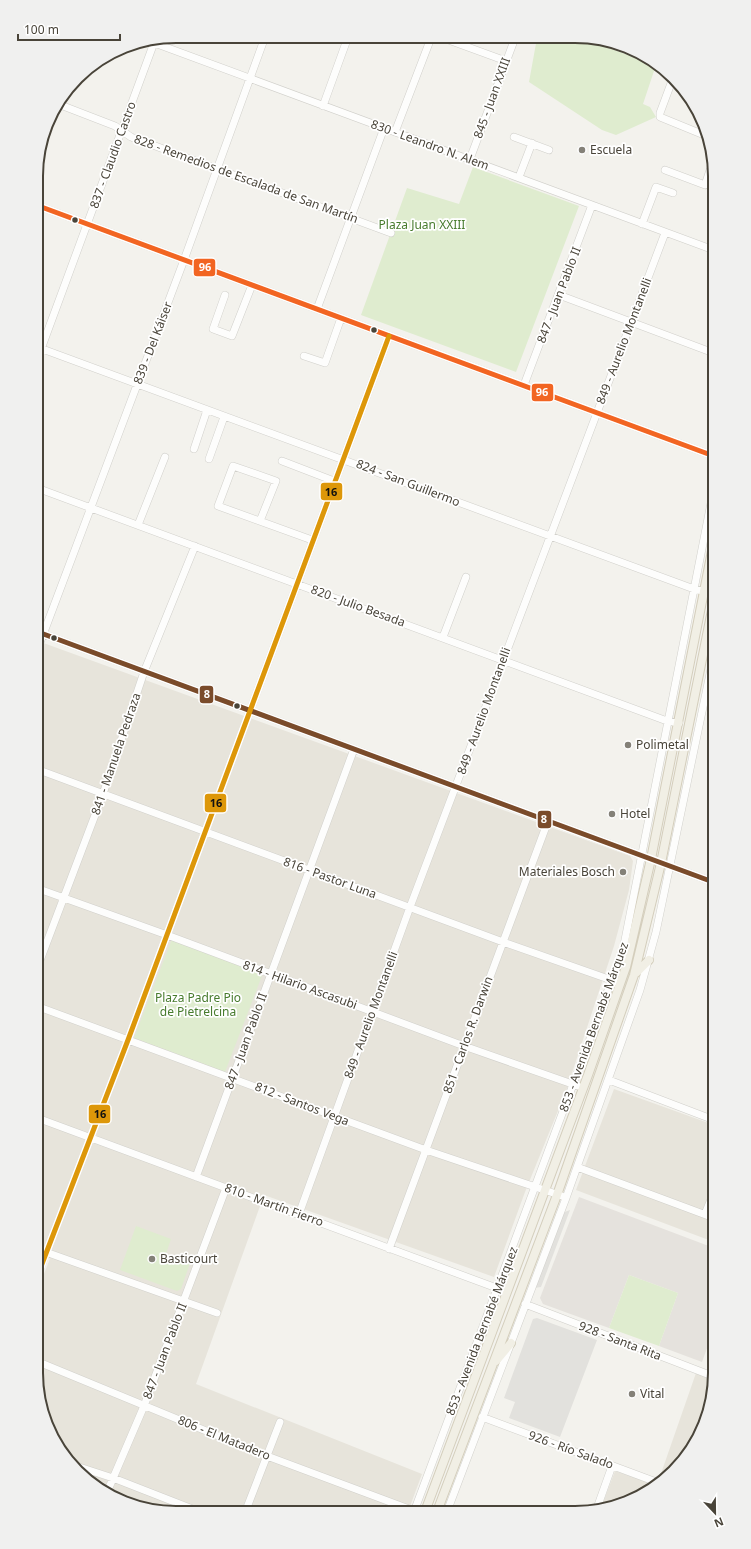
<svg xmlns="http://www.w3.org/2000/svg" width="751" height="1549" font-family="'Noto Sans',sans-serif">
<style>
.residential{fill:#e7e4db}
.industrial{fill:#e5e2dd}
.green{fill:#dfeccf}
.parking{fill:#e2e1dd}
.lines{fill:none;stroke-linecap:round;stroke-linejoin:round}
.minor-casing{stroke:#d1d0cb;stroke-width:8}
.major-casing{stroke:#d4cebc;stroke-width:10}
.minor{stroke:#fdfdfc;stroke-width:7}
.major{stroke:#f1efe5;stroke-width:8}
.bus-1-casing{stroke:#fff;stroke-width:8}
.bus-2-casing{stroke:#fff;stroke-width:8}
.bus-3-casing{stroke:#fff;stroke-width:8}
.bus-1{stroke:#f26522;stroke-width:5}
.bus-2{stroke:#7a4b2a;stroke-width:5}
.bus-3{stroke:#dd9709;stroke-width:5}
.poi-dot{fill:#848178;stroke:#fff;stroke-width:1.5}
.bus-dot{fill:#494439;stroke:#fff;stroke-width:1.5}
.labels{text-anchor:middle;stroke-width:3.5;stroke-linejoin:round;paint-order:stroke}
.street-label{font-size:12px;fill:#494439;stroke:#fff}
.poi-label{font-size:12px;fill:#494439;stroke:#fff;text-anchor:start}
.park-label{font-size:12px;fill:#477b2d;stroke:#fff}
.rim{fill:none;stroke:#494439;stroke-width:2}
.line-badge{stroke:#fff;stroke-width:1.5}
.badge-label{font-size:11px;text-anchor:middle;font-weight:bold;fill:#fff}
.pale-badge-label{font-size:11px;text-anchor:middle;font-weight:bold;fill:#111}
</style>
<rect width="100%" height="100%" fill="#f3f2ed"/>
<path class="residential" d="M 38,641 L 630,856 L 633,861 L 629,890 L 614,946 L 566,1091 L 525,1192 L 494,1277 L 264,1195 L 196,1384 L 422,1474 L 409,1509 L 149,1510 L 84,1478 L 55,1443 L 41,1409 L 40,1284 L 53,1251 L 40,1246 Z
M 614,1089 L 714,1125 L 714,1242 L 576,1190 Z
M 696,1373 L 715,1380 L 715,1382 L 704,1426 L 686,1458 L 653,1490 L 611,1508 L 601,1508 L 615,1471 L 657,1485 Z"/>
<path class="industrial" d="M 579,1197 L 714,1248 L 714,1329 L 702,1362 L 659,1346 L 678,1293 L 629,1275 L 609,1328 L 543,1304 L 540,1298 Z"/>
<path class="green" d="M 537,38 L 584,39 L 656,65 L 643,104 L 650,107 L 656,117 L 616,135 L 602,130 L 529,82 Z
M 473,167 L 579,206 L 516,372 L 361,315 L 407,188 L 459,204 Z
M 172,939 L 263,973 L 225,1072 L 134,1038 Z
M 136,1226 L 171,1239 L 166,1254 L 190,1263 L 181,1289 L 177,1291 L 120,1270 Z
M 629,1275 L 678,1293 L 659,1346 L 609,1328 Z"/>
<path class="parking" d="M 570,1210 L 541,1287 L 534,1288 L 562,1213 Z
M 537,1318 L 597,1340 L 560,1437 L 509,1418 L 515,1402 L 504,1398 L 533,1319 Z"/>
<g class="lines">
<defs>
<path id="minor" d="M 443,38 L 506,61
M 149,41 L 711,249
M 673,78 L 660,113 L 660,117 L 709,137
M 58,104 L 115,126 L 131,137 L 391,233
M 323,106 L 348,37
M 395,132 L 431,38
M 514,137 L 549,150
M 470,159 L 515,38
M 665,170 L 705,185 L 710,170
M 519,177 L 532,143
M 36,205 L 711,455
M 642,224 L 656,187 L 673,193
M 225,295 L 213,329 L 232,336 L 252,285
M 559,295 L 711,352
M 317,309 L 384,128
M 37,347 L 694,589 L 712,593
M 304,356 L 325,363 L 341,318
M 37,360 L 155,40
M 524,385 L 592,205
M 194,449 L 207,410
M 209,459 L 224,417
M 282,461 L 334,481
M 37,488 L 667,721 L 679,723
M 260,521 L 276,481 L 233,466 L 218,506 L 312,540
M 138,525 L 165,457
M 38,632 L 713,882
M 443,637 L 466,577
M 38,648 L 184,260 L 265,37
M 39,770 L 503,942 L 617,982
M 39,889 L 167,935 L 464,1046 L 578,1086
M 39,963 L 103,794 L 144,672 L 195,546
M 39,1007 L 426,1150 L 562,1196
M 609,1080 L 714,1120
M 40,1119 L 502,1290
M 577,1167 L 714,1218
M 196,1177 L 354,749
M 299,1214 L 410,907 L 665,233
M 705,1214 L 714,1192
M 389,1249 L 548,821
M 40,1250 L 217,1313
M 40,1269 L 128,1040 L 389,336
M 525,1304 L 715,1377
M 41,1363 L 267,1456 L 409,1509
M 482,1417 L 659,1483
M 73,1465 L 113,1478 L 195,1510
M 108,1490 L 144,1406 L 226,1188
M 597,1508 L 612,1466
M 415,1509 L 623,950 L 711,503
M 448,1509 L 566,1198 L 640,990 L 656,932 L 712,664
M 246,1510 L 280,1422"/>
<path id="major" d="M 636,973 L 649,960
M 496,1361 L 511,1343
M 426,1509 L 588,1075 L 626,967 L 651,859 L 712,551
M 438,1509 L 557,1195 L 634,975 L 661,863 L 712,610"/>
</defs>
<use href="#minor" class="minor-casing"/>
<use href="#major" class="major-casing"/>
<use href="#minor" class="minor"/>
<use href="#major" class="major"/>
<defs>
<path id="bus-1" d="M 36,205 L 711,455"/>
<path id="bus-2" d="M 38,632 L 713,882"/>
<path id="bus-3" d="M 40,1269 L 128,1040 L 389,336"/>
</defs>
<use href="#bus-1" class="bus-1-casing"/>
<use href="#bus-2" class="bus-2-casing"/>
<use href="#bus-3" class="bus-3-casing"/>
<use href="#bus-1" class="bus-1"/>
<use href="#bus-2" class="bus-2"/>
<use href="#bus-3" class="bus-3"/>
</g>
<g class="poi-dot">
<circle cx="582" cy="150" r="4"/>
<circle cx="628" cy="745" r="4"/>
<circle cx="612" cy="814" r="4"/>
<circle cx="623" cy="872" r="4"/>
<circle cx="152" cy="1259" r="4"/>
<circle cx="632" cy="1394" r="4"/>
</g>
<g class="bus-dot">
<circle cx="75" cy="220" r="3.5"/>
<circle cx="374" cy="330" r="3.5"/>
<circle cx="54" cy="638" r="3.5"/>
<circle cx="237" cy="706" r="3.5"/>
</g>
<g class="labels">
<g class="street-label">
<text transform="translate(492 98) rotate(-70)" y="4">845 - Juan XXIII</text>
<text transform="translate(430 145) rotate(20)" y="4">830 - Leandro N. Alem</text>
<text transform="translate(113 155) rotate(-70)" y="4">837 - Claudio Castro</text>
<text transform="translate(246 179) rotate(20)" y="4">828 - Remedios de Escalada de San Martín</text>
<text transform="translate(559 295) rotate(-69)" y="4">847 - Juan Pablo II</text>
<text transform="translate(624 341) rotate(-69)" y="4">849 - Aurelio Montanelli</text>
<text transform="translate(153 343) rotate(-69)" y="4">839 - Del Káiser</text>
<text transform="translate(408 483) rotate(21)" y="4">824 - San Guillermo</text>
<text transform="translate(358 606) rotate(20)" y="4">820 - Julio Besada</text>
<text transform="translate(484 711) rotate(-70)" y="4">849 - Aurelio Montanelli</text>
<text transform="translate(116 754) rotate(-71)" y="4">841 - Manuela Pedraza</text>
<text transform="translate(330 878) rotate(20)" y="4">816 - Pastor Luna</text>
<text transform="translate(300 985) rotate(20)" y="4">814 - Hilario Ascasubi</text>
<text transform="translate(371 1015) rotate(-70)" y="4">849 - Aurelio Montanelli</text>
<text transform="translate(594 1027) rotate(-70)" y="4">853 - Avenida Bernabé Márquez</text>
<text transform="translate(468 1035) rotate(-70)" y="4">851 - Carlos R. Darwin</text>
<text transform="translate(246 1041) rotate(-70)" y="4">847 - Juan Pablo II</text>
<text transform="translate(302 1104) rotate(21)" y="4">812 - Santos Vega</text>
<text transform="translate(274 1205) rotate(20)" y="4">810 - Martín Fierro</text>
<text transform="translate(482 1331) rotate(-69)" y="4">853 - Avenida Bernabé Márquez</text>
<text transform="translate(620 1341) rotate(21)" y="4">928 - Santa Rita</text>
<text transform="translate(165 1351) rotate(-69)" y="4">847 - Juan Pablo II</text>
<text transform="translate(224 1438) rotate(22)" y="4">806 - El Matadero</text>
<text transform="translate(571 1450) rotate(20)" y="4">926 - Río Salado</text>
</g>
<g class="poi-label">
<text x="590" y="154">Escuela</text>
<text x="636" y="749">Polimetal</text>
<text x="620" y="818">Hotel</text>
<text x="615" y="876" text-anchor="end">Materiales Bosch</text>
<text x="160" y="1263">Basticourt</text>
<text x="640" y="1398">Vital</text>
</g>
<g class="park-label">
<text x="422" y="229">Plaza Juan XXIII</text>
<text x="198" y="1002">Plaza Padre Pio<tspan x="198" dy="14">de Pietrelcina</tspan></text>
</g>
</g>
<path d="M0 0H751V1549H0ZM176 43H575A133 133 0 0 1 708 176V1373A133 133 0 0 1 575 1506H176A133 133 0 0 1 43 1373V176A133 133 0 0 1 176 43Z" fill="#f0f0ef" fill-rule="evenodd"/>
<path class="rim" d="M176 43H575A133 133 0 0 1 708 176V1373A133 133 0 0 1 575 1506H176A133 133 0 0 1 43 1373V176A133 133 0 0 1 176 43Z"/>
<g class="line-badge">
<rect x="193" y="258" width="23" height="19" rx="4" fill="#f26522"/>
<rect x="531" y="383" width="23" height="19" rx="4" fill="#f26522"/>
<rect x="320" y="482" width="23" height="19" rx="4" fill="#dd9709"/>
<rect x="199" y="685" width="15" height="19" rx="4" fill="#7a4b2a"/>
<rect x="204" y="793" width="23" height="20" rx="4" fill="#dd9709"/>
<rect x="537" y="810" width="15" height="19" rx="4" fill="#7a4b2a"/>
<rect x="88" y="1104" width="23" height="20" rx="4" fill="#dd9709"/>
</g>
<g class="badge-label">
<text x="205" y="271">96</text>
<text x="542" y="396">96</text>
<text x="207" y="698">8</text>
<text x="544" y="823">8</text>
</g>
<g class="pale-badge-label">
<text x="331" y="496">16</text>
<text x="216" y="807">16</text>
<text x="100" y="1118">16</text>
</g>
<g transform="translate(715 1513) rotate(158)" stroke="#ffffff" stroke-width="3" paint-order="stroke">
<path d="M0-3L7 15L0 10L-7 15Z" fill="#494439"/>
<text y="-6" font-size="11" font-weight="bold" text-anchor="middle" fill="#494439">N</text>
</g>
<path d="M18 34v6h102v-6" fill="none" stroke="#494439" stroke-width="2"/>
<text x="24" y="34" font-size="12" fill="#494439" stroke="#ffffff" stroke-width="3" paint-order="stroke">100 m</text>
</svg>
